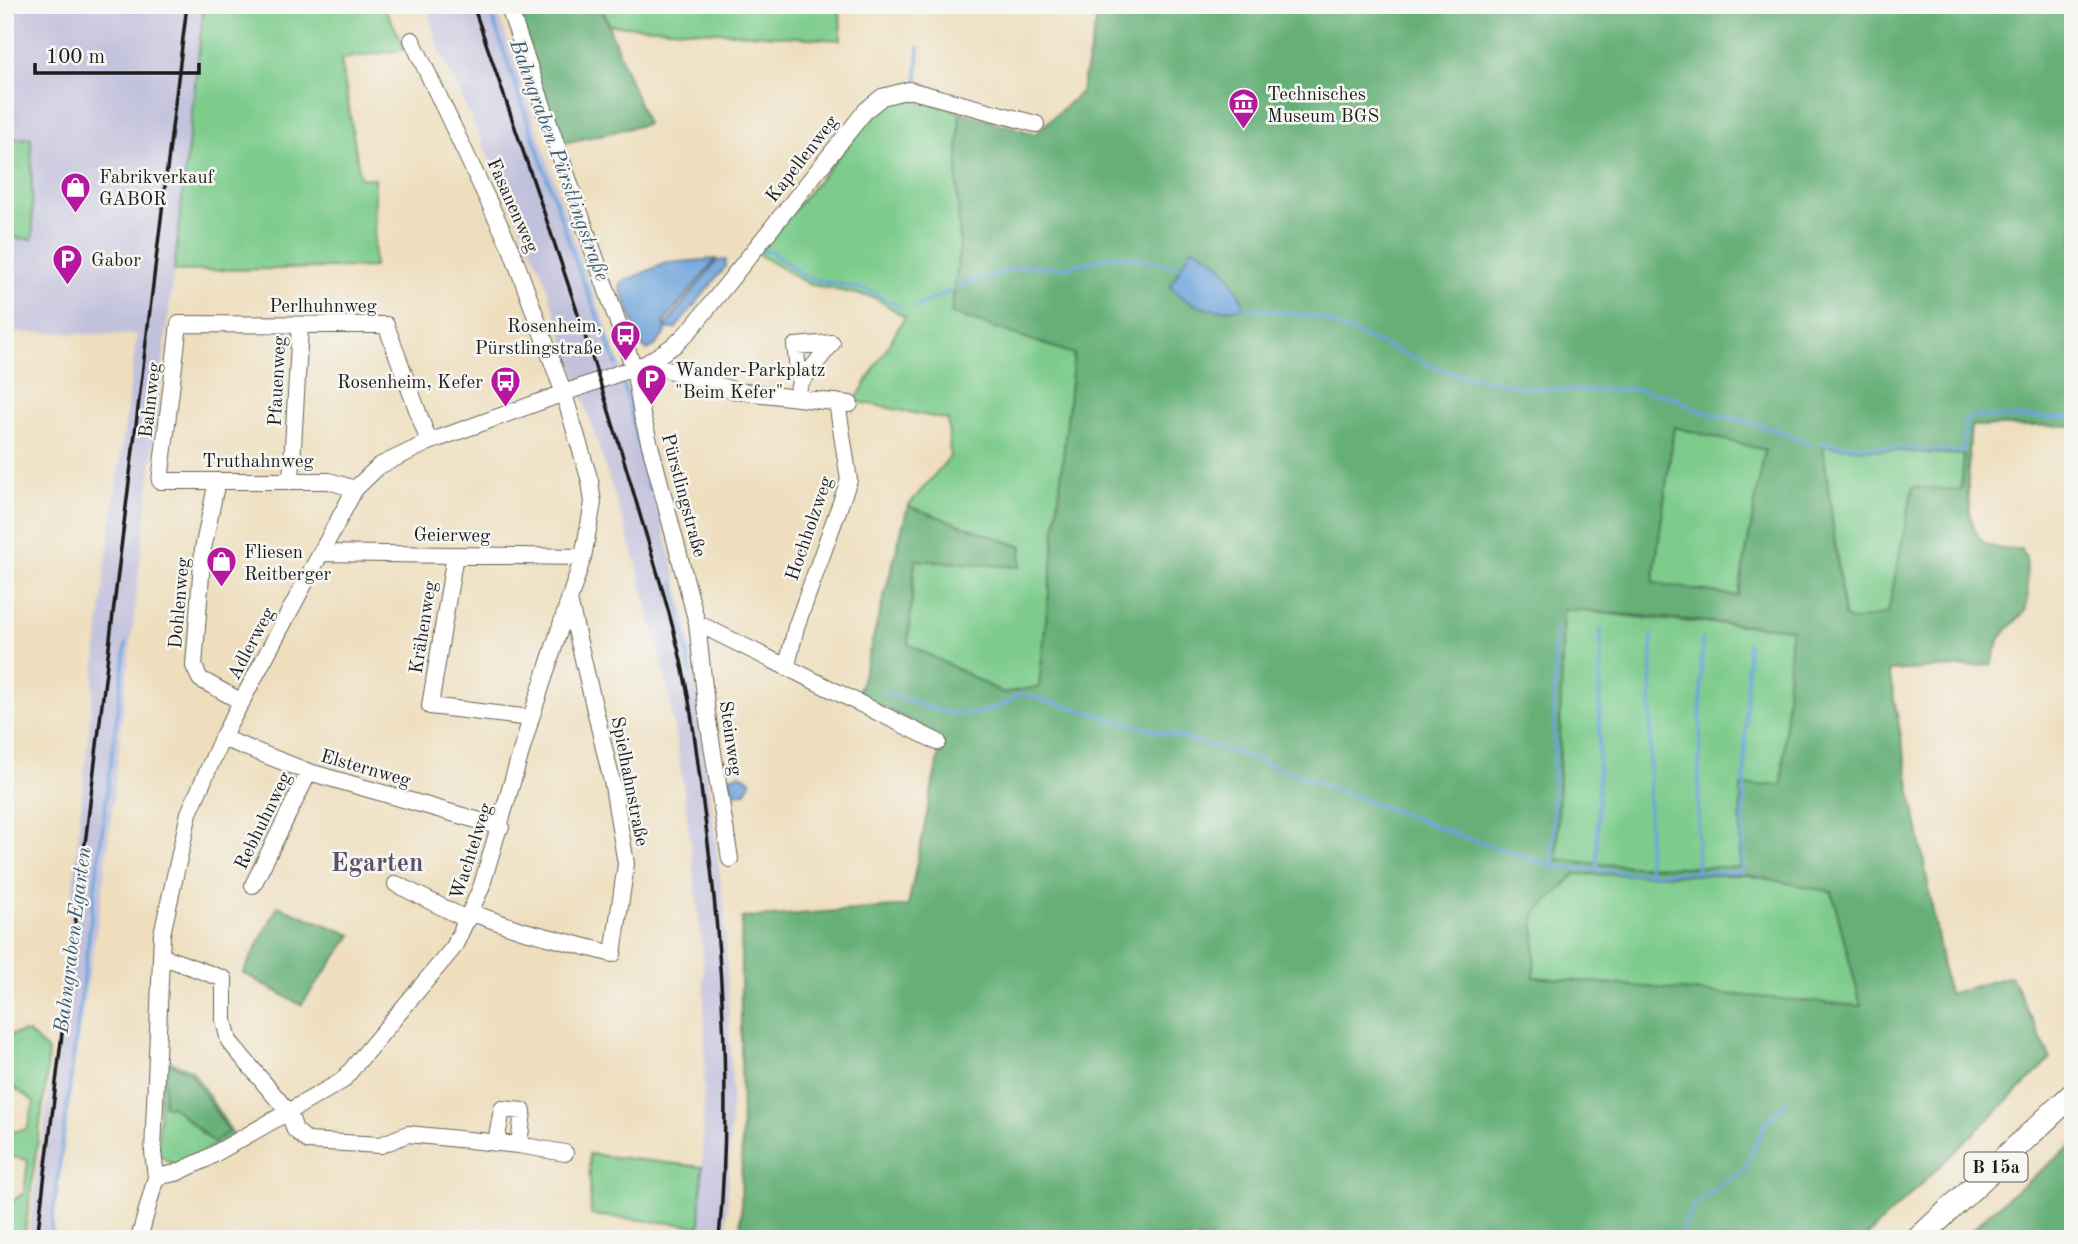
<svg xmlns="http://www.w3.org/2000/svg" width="2078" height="1244" font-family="'Old Standard TT',serif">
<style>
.industrial{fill:#c2c1dc}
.green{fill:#7dcc8c;stroke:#4c7454;stroke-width:2}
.forest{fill:#66b078;stroke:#41664a;stroke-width:2;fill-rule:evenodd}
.water{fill:#6ca3da;stroke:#44607b;stroke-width:2}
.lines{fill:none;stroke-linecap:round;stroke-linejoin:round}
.stream{stroke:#6ca3da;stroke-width:3.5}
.minor-casing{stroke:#666054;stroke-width:18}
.highway-casing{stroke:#666054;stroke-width:25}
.minor{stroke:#fff;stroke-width:16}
.highway{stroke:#fff;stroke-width:23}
.rail{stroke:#1c1c1c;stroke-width:3.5}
.labels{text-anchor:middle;stroke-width:5;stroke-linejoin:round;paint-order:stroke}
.shield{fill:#f6f6f2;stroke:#5d5d5c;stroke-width:2}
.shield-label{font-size:18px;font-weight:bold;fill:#1c1c1c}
.poi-label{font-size:19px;fill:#1c1c1c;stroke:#f6f6f2;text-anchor:start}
.street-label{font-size:19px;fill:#1c1c1c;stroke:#f6f6f2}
.water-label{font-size:21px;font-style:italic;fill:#405971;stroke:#f6f6f2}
.district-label{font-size:26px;font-weight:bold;fill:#5a506a;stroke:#f6f6f2}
</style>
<rect width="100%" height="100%" fill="#f6f6f2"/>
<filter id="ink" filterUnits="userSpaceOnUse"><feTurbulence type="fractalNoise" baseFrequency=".0143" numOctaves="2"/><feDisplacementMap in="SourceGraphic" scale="14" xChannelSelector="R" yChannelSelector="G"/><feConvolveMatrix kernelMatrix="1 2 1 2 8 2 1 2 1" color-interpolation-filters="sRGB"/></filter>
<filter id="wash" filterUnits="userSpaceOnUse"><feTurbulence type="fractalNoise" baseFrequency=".00686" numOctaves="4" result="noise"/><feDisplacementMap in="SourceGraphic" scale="28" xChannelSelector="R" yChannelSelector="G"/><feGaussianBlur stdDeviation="1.57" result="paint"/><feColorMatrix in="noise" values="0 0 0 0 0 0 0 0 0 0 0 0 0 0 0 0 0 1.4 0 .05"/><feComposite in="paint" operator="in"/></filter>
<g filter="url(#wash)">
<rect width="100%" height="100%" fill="#eedebd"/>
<path class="industrial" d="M 5,5 L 204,5 L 101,904 L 80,1026 L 52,1239 L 28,1239 L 59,1024 L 105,570 L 137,335 L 5,332 Z
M 430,5 L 495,5 L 583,265 L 622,368 L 687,620 L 724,906 L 732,1088 L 726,1239 L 700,1239 L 705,1052 L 703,951 L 684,790 L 665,675 L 636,562 L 543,275 L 437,44 L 427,7 Z"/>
<path class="green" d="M 204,5 L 383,5 L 406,49 L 341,59 L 360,178 L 375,178 L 374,267 L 174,271 Z
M 600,5 L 840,5 L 841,40 L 610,25 Z
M 909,97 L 960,112 L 957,182 L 960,246 L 951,313 L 1074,354 L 1039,687 L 1003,693 L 908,644 L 915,560 L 1019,567 L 1022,547 L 908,506 L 950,457 L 948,420 L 855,401 L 905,317 L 875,298 L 808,284 L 758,254 L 872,115 L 886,104 Z
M 31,138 L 33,239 L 5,238 L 5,139 Z
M 1674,427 L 1766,450 L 1738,596 L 1653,583 Z
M 1823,445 L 1964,455 L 1961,490 L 1913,488 L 1888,614 L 1852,622 L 1844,616 Z
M 1563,609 L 1661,620 L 1791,628 L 1782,786 L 1742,786 L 1740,867 C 1679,867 1618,868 1557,859 Z
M 1575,874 L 1748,875 L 1832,892 L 1862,1007 L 1534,977 L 1535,914 Z
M 28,1032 L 48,1051 L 47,1075 L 24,1239 L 7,1239 L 5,1206 L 24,1193 L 28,1160 L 5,1155 L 5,1133 L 27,1129 L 34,1102 L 5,1081 L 5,1035 Z
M 161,1058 L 192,1070 L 233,1134 L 177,1167 L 158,1154 Z
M 589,1154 L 702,1167 L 700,1226 L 591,1215 Z"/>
<path class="forest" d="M 508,5 L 600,5 L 647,124 L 556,145 Z
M 1100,5 L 2073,5 L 2073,426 L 1971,426 C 1969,454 1960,523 1984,542 C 1996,550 2007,549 2021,549 L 2026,558 L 2028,601 L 2025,611 L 2000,638 L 1991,665 L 1889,671 L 1948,994 L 2011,976 L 2051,1059 L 1864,1239 L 740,1239 C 745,1132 738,1025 742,918 L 908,906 L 939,754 L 932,732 L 858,695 L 908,506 L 1022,547 L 1020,567 L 915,560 L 908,644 L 1003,693 L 1039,687 L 1074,354 L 951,313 L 960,246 L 957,182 L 960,112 L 1035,134 L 1081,92 ZM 1674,427 L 1765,450 L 1738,596 L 1653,583 ZM 1823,446 L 1964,455 L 1961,490 L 1913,487 L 1888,613 L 1852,621 L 1844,616 ZM 1563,609 L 1791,629 L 1782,785 L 1741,786 L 1740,867 C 1678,867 1618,869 1557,859 ZM 1575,874 L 1748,875 L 1832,892 L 1861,1006 L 1534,977 L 1535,914 Z
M 278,906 L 352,935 L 301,1005 L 243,973 Z
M 165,1062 L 190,1072 L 229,1132 L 213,1142 L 173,1107 L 164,1105 Z
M 2072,1145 L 2073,1239 L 1964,1239 L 1989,1213 Z"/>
<path class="water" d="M 1192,248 C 1219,255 1235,281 1245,307 C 1213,314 1195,310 1170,287 Z
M 716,259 L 664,322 L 666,332 L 655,346 L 647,350 L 643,347 L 620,288 L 622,282 L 666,263 Z
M 726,260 L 726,266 L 675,329 L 668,329 L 666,325 L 717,261 Z
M 740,774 L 751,780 L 746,792 L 734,793 L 728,777 Z"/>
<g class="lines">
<path class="stream" d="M 488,5 L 578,268 L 617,365
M 917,5 L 918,8
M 917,80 L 919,47
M 764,251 L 771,252 L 806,278 L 867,290 L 900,307
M 960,286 L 1022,266 L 1062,268 L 1119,255 L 1180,267
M 915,307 L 953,290
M 1245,307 L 1316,317 L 1448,372 L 1526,388 L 1579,391 L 1634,389 L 1673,397 L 1700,411 L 1759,424 L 1811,444
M 624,385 L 649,489
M 1978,417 L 2073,418
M 1964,442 L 1965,419 L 1975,417
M 1822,444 L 1962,452 L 1964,446
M 674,582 L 691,674
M 884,691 C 931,709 976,731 1020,693
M 1026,695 L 1238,753 L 1472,840 L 1553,866 L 1628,873 L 1742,872 L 1748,644
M 1553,866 L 1555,627
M 1597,870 L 1601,630
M 1697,872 L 1702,639
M 1648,873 L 1652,635
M 50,1239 L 126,644
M 1677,1239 L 1695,1203 L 1745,1168 L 1765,1124 L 1786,1102"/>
</g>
</g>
<g filter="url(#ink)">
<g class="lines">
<defs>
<path id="minor" d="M 508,5 L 634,369 L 642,415 L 697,623 L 707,714 L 730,859
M 647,363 L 676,344 L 691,329 L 866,110 L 882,97 L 909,90 L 1036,124
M 796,397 L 800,383 L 795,346 L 832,343 L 800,383
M 291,480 L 300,327
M 217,481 L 203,549 L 194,666 L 200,679 L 242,702
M 355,489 L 329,481 L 160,481 L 179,324 L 386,325 L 429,442
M 321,553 L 583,557
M 455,555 L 430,706 L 531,718
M 697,623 L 938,742
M 787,666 L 796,627 L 849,480 L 837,402
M 222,738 L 309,772 L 501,827
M 396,884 L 468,920
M 253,885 L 309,772
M 472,913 L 521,930 L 613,954 L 626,864 L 613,786 L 569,600
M 161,956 L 224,979 L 224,1020 L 229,1041 L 289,1113 L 295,1130 L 308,1141 L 381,1145 L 408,1134 L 519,1145 L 565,1153
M 496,1143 L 502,1109 L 523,1111 L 519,1145
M 156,1177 L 176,1173 L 204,1160 L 342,1081 L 454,947 L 481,888 L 531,718 L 583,557 L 593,503 L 590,481 L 564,394 L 512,251 L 412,40
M 139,1239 L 156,1177 L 153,1152 L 162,934 L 189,813 L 222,738 L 355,489 L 379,466 L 429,442 L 647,363 L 736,391 L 850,404"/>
<path id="highway" d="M 1918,1239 L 2073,1094"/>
</defs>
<use href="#minor" class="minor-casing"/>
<use href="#highway" class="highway-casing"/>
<use href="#minor" class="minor"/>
<use href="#highway" class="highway"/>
<path class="rail" d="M 473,5 C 530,172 589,338 638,508 C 653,559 670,610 681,661 C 693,713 698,766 705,819 C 723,958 732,1099 719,1239
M 37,1239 L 187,5"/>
</g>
</g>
<defs>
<symbol id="museum-pin" viewBox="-11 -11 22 30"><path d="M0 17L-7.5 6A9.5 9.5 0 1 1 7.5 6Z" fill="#b5179e" stroke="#f6f6f2"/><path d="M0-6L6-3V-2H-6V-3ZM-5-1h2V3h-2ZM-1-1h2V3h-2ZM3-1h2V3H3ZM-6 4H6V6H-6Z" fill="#fff"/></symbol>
<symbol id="shop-pin" viewBox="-11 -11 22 30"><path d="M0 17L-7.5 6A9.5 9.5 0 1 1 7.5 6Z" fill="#b5179e" stroke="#f6f6f2"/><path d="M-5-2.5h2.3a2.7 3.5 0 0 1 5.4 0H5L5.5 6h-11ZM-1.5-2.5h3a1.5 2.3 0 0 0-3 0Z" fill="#fff"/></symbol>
<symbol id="parking-pin" viewBox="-11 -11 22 30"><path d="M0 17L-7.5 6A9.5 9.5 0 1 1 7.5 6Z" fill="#b5179e" stroke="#f6f6f2"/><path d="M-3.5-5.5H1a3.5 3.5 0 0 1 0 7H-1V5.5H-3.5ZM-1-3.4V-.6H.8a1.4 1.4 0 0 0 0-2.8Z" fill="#fff"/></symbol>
<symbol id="bus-pin" viewBox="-11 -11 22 30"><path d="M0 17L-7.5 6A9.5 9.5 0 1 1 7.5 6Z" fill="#b5179e" stroke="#f6f6f2"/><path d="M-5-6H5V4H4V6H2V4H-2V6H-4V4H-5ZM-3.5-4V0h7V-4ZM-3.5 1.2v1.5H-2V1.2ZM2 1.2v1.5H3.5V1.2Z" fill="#fff"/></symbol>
</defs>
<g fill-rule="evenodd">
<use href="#museum-pin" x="1226" y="86" width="35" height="47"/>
<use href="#shop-pin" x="58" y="170" width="35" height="47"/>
<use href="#parking-pin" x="50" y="242" width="35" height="47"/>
<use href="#bus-pin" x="608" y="318" width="35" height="47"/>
<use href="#parking-pin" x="634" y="362" width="35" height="47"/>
<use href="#bus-pin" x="488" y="364" width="35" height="47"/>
<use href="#shop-pin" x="204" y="544" width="35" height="47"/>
</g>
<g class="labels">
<rect class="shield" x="1964.5" y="1152.5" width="63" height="29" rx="5"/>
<g class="shield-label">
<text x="1996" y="1173">B 15a</text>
</g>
<g class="poi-label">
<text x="1267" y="100">Technisches<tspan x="1267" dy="22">Museum BGS</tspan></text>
<text x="99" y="183">Fabrikverkauf<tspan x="99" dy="22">GABOR</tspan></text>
<text x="91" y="266">Gabor</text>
<text x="602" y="332" text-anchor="end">Rosenheim,<tspan x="602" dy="22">Pürstlingstraße</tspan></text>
<text x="675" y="376">Wander-Parkplatz<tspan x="675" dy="22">"Beim Kefer"</tspan></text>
<text x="483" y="388" text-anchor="end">Rosenheim, Kefer</text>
<text x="244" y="558">Fliesen<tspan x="244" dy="22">Reitberger</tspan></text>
</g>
<g class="street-label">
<text transform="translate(801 158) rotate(-52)" y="7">Kapellenweg</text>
<text transform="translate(514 205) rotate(66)" y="7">Fasanenweg</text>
<text x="323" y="312">Perlhuhnweg</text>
<text transform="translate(276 381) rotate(-87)" y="7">Pfauenweg</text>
<text transform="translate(149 400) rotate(-83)" y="7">Bahnweg</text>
<text x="258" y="467">Truthahnweg</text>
<text transform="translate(685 495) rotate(75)" y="7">Pürstlingstraße</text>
<text transform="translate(808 528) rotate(-71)" y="7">Hochholzweg</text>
<text transform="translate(452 534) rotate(1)" y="7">Geierweg</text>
<text transform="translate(178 603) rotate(-85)" y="7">Dohlenweg</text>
<text transform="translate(422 627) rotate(-81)" y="7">Krähenweg</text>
<text transform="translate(250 643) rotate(-62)" y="7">Adlerweg</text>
<text transform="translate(732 738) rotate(82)" y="7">Steinweg</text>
<text transform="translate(366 767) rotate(16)" y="7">Elsternweg</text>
<text transform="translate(631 781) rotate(79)" y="7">Spielhahnstraße</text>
<text transform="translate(262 820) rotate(-64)" y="7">Rebhuhnweg</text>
<text transform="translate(470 851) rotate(-72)" y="7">Wachtelweg</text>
</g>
<g class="water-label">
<text transform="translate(560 160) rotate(70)" y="7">Bahngraben Pürstlingstraße</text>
<text transform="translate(72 940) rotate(-83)" y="7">Bahngraben Egarten</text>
</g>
<g class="district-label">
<text x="377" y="871">Egarten</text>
</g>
</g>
<rect width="2078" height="1244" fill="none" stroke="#f6f6f2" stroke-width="28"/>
<path d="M35 63v10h164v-10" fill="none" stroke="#1c1c1c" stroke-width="3.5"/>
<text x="46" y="63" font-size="21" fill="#1c1c1c" stroke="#f6f6f2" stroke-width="5" paint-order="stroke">100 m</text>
</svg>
